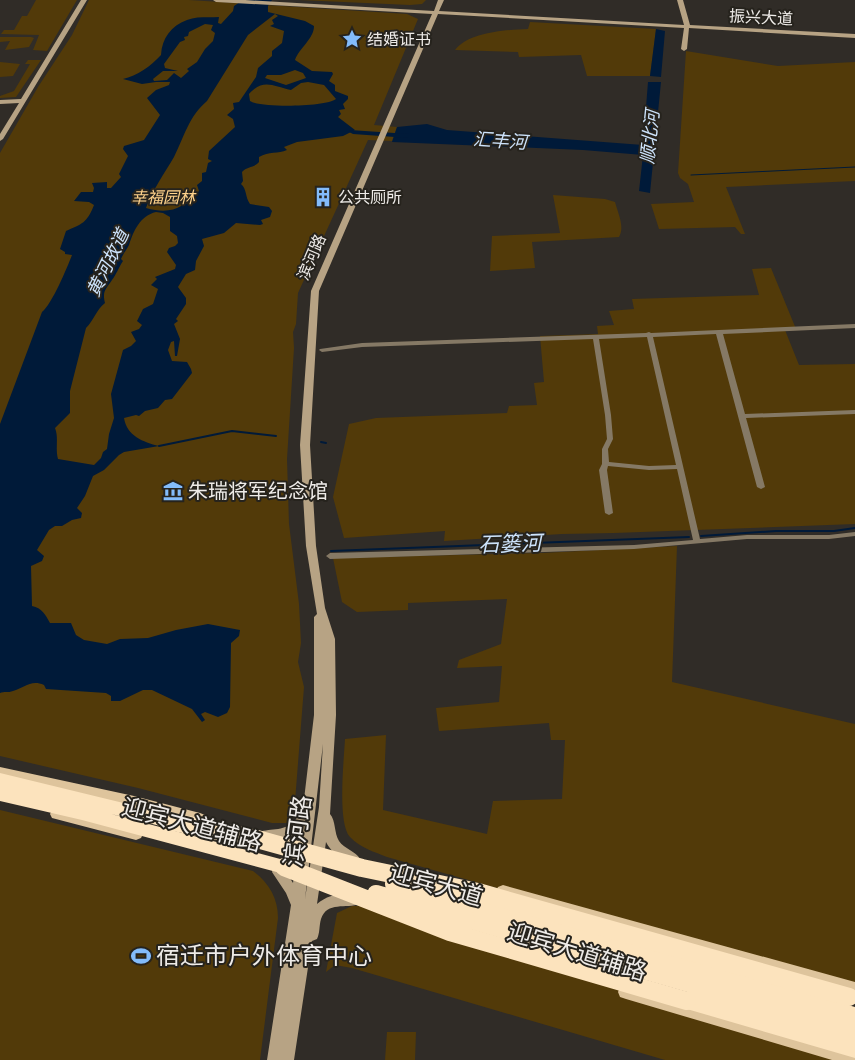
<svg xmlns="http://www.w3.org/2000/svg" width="855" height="1060" font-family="'Zilla Slab','Noto Sans SC',serif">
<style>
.green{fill:#523a09}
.water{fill:#001a39;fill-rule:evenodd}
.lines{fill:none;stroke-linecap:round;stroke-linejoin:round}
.stream-far1{stroke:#001a39;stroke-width:1}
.stream{stroke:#001a39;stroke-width:2}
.river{fill:#001a39;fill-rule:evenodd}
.street{fill:#857965;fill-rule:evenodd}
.secondary{fill:#b7a384;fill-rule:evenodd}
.primary{fill:#dec49c;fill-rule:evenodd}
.highway{fill:#fce3bd;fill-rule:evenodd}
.highway-bridge{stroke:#fce3bd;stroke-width:18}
.labels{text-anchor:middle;stroke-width:4;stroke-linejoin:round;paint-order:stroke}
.far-street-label{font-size:16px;fill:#eeebe8;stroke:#26231d}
.far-poi-label{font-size:16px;fill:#eeebe8;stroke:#26231d;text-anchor:start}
.far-park-label{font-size:16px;font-style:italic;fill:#ffd38c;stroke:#26231d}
.far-water-label{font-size:18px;font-style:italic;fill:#cde3fb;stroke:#26231d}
.poi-label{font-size:20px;fill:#eeebe8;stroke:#26231d;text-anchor:start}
.water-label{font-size:21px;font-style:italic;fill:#cde3fb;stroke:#26231d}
.near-street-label{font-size:24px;fill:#eeebe8;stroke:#26231d}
.near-poi-label{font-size:24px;fill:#eeebe8;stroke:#26231d;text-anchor:start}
</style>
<rect width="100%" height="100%" fill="#302c27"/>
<path class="green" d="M 36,0 L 77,0 L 47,51 L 33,50 L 39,35 L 1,34 L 4,30 L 14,30 L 22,16 L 27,16 Z
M 89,0 L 189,0 L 407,14 L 418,19 L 374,125 L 397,127 L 392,141 L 368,140 L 298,293 L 296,324 L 293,332 L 294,348 L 287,459 L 289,524 L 299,604 L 301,643 L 298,662 L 304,687 L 294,814 L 287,823 L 272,823 L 138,788 L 0,756 L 0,153 L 38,87 L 72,35 Z
M 299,0 L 426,0 L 422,4 L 410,5 Z
M 530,22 L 656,29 L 650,76 L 587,76 L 581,55 L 519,57 L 518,52 L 455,50 C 469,32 506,30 528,29 Z
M 0,37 L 31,37 L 34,38 L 29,47 L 5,50 L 10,41 L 0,42 Z
M 686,51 L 778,66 L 855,62 L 855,181 L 726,187 L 745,234 L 741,234 L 735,227 L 659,229 L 651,204 L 694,202 L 688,184 L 680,178 L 678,173 Z
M 28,60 L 41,60 L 16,97 L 0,98 L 0,96 L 14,91 L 30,64 L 25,64 Z
M 0,62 L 20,64 L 13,76 L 0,77 Z
M 553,195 L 605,199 L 615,202 C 618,213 625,227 619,237 L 532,242 L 535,268 L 490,271 L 492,236 L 560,233 Z
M 771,268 L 796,329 L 785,330 L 799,365 L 855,364 L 855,524 L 614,533 L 562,534 L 444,541 L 445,531 L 344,538 L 333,497 L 349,424 L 376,418 L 507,413 L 509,406 L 537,405 L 534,383 L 544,382 L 540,336 L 598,334 L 597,326 L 614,325 L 609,311 L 634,309 L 632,299 L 759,295 L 752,269 Z
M 677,546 L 672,682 L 855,724 L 855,989 L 387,857 C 375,852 360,848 350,837 C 337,823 344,760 345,739 L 386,735 L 383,810 L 487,834 L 493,801 L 562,799 L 565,740 L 551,740 L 549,723 L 439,731 L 436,708 L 499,702 L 502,666 L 457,668 L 459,660 L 501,644 L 507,599 L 408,603 L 408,610 L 357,612 L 342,602 L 333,558 L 542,553 Z
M 0,810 L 253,871 C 269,883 278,898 278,918 L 260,1060 L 0,1060 Z
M 352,906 L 362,906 L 855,1060 L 665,1060 L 352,968 L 335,965 L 326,972 L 337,913 Z
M 387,1032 L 416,1032 L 415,1060 L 385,1060 Z"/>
<path class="water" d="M 243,0 L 272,0 L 268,6 L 268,12 L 305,21 L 314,26 C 314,39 299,48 295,60 L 312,71 L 332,72 L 333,74 L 329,81 L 335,85 L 335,91 L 348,96 L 348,99 L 343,104 L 345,109 L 339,110 L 341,114 L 338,117 L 355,130 L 343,136 L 297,142 L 284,147 L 287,150 C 278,154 269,151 259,157 L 259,162 C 254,168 247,166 242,172 L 243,181 L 241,184 C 247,189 245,197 250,204 L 269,207 L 272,211 L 270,217 L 261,220 L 263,224 L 260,225 L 236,223 L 224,233 L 202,239 L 204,246 L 196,261 L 195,270 L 186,274 L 178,287 L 186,298 L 186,304 L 176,319 L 178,321 L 174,324 L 180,339 L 177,356 L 175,356 L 174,341 L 171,342 L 168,350 L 172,361 L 187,362 L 191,369 L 192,373 L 172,399 L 165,400 L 158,408 L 145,411 L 139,416 L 136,415 L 124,418 C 127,436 143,442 159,446 L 124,452 L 119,455 L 104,470 L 93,476 L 85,496 L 77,508 L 82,513 L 81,518 L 72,520 L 62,526 L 55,526 L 49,530 L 37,550 L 44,556 L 42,561 L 31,566 L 32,606 C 42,608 45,614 50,623 L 71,623 L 76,635 L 84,640 L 107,644 L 120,639 L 148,638 L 176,630 L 208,624 L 240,630 L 239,636 L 231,643 L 230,707 L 227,713 L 218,717 L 205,712 L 201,714 L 205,720 L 202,722 L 192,709 L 152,690 L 143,690 L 120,701 L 111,701 L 111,696 L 106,693 L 46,689 L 44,685 C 31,679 24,688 13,691 C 8,693 4,691 0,693 L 0,424 L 42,312 C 52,304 67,268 72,255 L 65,254 L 65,252 L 60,249 L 66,231 C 82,224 87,223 94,205 L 89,202 L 74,201 L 81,192 L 93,192 L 94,188 L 92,183 L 107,182 L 107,188 L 111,188 L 121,177 L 119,174 L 128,156 L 123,149 L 124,146 L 144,140 L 160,115 L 147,98 L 156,90 L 169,85 L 170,82 L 156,82 L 142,84 L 123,79 C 137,76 151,66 161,55 C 162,38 171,26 187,20 C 197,16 209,18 219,17 L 218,23 L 221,24 L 233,11 L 234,6 ZM 275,14 L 278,16 L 272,20 L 274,24 L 270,26 L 284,31 L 282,43 L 272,51 L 272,56 L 258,68 L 256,77 L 239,102 L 233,103 L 234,109 L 227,115 L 233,119 L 235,127 L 209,151 L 208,159 L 212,161 L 208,163 L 206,172 L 202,173 L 202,181 L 197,185 L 199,191 C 183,208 171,215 146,208 C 151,193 165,172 174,157 C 184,137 189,116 207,101 L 248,35 ZM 205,24 L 213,25 L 211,30 L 215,33 L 213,41 L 205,49 L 197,62 L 187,69 L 189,71 L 181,78 L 174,73 L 167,80 L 154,81 L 153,79 L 163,71 L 178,71 L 165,68 L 164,64 L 180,42 L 185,40 L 184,37 L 188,36 L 189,32 ZM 295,70 L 303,73 L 306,78 L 286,85 L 265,78 L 267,75 L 281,75 ZM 308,82 L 324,85 L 336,99 C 326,107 260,108 250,101 L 249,94 C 263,78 273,86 291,90 L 301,83 ZM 156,212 L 163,213 L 170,217 L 170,231 L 177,236 L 178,243 L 175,246 L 169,248 L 167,252 L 176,265 L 175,269 L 155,277 L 157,279 L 151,285 L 158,289 L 153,304 L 143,309 L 137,321 L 142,325 L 139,329 L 131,332 L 136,341 L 131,346 L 123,350 L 111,394 L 114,418 L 109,434 L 107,449 L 103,452 L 101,458 L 94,465 L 58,459 C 55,448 59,438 55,428 L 70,413 L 70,391 L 86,328 C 94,320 96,310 105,303 C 102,291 106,289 112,280 C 116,275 119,267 123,261 L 121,259 C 123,254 127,249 129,245 C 134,230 140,216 156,212 Z
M 656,29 L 665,31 L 661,77 L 650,76 Z
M 648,82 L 661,82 L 650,193 L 639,191 L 643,155 L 583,150 L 392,142 L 397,127 L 427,124 L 447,130 L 643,145 Z"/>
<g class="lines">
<path class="stream-far1" d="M 691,175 L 855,167"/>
<path class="stream" d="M 321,442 L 326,443
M 159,446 L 232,431 L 276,436
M 701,536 L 776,531 L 834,531 L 855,528
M 331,551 L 689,537"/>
<path class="river" d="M 350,130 L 409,134 L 413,136 L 409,138 L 353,134 L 349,132 Z"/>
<path class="street" d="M 855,324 L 855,328 L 723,334 L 745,414 L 855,410 L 855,414 L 746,418 L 765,487 L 761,489 L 757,487 L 716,334 L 653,337 L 700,539 L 747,535 L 829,535 L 855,532 L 855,536 L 829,539 L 747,539 L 634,549 L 330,559 L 326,556 L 330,553 L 634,545 L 693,540 L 677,469 L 649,470 L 608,466 L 607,470 L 613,513 L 609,515 L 605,513 L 599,470 L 602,464 L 602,449 L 607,439 L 605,415 L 593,339 L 362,347 L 322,352 L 319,350 L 320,349 L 362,343 L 646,333 L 649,332 L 651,333 ZM 647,337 L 676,465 L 649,466 L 609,462 L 608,449 L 613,439 L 611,415 L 599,339 Z"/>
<path class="secondary" d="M 81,0 L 87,0 L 3,139 L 0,141 L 0,134 L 19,103 L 0,104 L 0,100 L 21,99 Z
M 213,0 L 245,0 L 434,11 L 438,0 L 444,0 L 439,11 L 684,25 L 677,0 L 683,0 L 690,25 L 855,34 L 855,38 L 689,28 L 687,49 L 684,51 L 681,49 L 684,28 L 438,14 L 319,291 L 310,445 L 316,546 L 325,608 L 335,639 L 336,715 L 330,814 C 336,821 334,833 339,841 C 344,849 356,851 360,859 L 359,863 C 346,867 331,852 326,842 L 317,904 C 329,894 346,891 360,896 L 362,900 L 360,904 C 346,909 327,901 321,919 C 319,926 320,933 317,939 L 312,941 L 294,1060 L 267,1060 L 291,905 L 286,893 L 272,872 L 273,868 C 284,865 288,875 293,883 L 300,831 C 288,838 272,844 259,840 L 257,836 L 259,832 C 271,828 286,832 296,819 C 298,816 299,812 301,808 L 303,808 L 314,715 L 314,617 L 317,614 L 306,546 L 300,445 L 311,291 L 432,14 L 216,2 ZM 323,744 L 319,807 L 305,899 Z"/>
<path class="primary" d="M 0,767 L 134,796 L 200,813 L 205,815 L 207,819 L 205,823 L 200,825 L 134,808 L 0,777 Z
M 57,808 L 136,828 L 141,830 L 143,834 L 141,838 L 136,840 L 52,818 L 50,814 L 52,810 Z
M 503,885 L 855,982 L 855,996 L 519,900 L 498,895 L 496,891 L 498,887 Z
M 626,985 L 855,1051 L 855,1060 L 832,1060 L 626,999 L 620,997 L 618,992 L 620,987 Z"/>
<path class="highway" d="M 0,773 L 181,817 L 187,819 L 190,824 L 187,829 L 181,831 L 111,814 L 284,860 L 290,862 L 293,867 L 290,872 L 284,874 L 82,820 L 0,801 L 0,787 L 46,798 L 0,787 Z
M 468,897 L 855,1007 L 855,1058 L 680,1007 L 677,1001 L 680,995 L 687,992 L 459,926 L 457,920 L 459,914 L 466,912 L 462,911 L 459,905 L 462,899 Z"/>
<path class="highway-bridge" d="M 173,822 L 257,839 L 362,868 L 478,892 L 849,997
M 284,867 L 450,932 L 687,1001
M 394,884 L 468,905
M 376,894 L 466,920"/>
</g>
<defs>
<symbol id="sight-bare" viewBox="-9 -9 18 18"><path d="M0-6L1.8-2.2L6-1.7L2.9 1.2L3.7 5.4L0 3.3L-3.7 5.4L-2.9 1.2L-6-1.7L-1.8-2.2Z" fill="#83bcfb" stroke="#26231d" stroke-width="2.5" paint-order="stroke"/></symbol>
<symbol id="building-bare" viewBox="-9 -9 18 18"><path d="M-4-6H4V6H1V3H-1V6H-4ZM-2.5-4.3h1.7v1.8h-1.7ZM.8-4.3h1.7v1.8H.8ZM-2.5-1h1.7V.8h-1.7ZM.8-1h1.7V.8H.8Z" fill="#83bcfb" stroke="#26231d" stroke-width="2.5" paint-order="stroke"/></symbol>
<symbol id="museum-bare" viewBox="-9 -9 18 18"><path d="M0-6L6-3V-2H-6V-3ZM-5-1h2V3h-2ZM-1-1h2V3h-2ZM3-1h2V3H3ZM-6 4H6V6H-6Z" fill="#83bcfb" stroke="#26231d" stroke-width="2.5" paint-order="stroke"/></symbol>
<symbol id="stadium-bare" viewBox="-9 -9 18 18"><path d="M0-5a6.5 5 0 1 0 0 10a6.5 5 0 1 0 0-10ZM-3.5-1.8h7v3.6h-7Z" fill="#83bcfb" stroke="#26231d" stroke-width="2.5" paint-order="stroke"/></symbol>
</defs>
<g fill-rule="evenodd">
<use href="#sight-bare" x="338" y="25" width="28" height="28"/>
<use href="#building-bare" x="309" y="183" width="28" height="28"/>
<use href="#museum-bare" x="159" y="477" width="28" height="28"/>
<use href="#stadium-bare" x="127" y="942" width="28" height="28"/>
</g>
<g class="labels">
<g class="far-street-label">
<text transform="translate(761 17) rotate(3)" y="6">振兴大道</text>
<text transform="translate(311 257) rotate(-67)" y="6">滨河路</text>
</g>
<g class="far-poi-label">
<text x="367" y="45">结婚证书</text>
<text x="338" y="203">公共厕所</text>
</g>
<g class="far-park-label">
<text x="163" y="203">幸福园林</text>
</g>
<g class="far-water-label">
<text transform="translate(650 137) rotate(-84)" y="6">顺北河</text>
<text transform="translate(500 141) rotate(4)" y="6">汇丰河</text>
<text transform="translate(108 263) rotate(-64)" y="6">黄河故道</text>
</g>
<g class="poi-label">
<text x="188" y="498">朱瑞将军纪念馆</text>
</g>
<g class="water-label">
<text transform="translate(510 544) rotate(-2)" y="7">石篓河</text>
</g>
<g class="near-street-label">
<text transform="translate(192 825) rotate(15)" y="8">迎宾大道辅路</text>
<text transform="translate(298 831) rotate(-82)" y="8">滨河路</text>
<text transform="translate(436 885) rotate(16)" y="8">迎宾大道</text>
<text transform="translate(577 952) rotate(17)" y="8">迎宾大道辅路</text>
</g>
<g class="near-poi-label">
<text x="156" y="964">宿迁市户外体育中心</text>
</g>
</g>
</svg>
